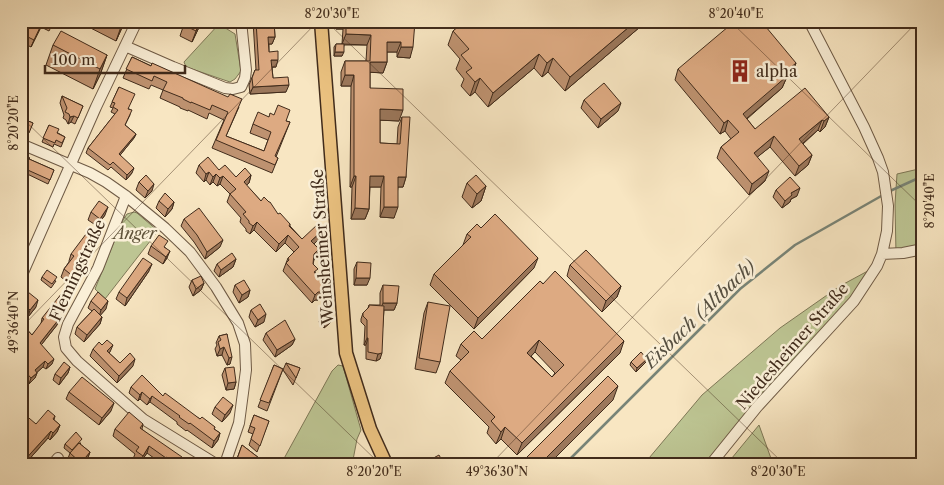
<svg xmlns="http://www.w3.org/2000/svg" width="944" height="485" font-family="'Libre Caslon Text',serif">
<style>
.green{fill:#bdc593;stroke:#7e7857}
.lines{fill:none;stroke-linecap:round;stroke-linejoin:round}
.stream{stroke:#788477;stroke-width:2.5}
.minor-casing{stroke:#6e5a45;stroke-width:12}
.major-casing{stroke:#402b1b;stroke-width:15}
.minor{stroke:#faefd7;stroke-width:10}
.major{stroke:#ecc381;stroke-width:12}
.wall{fill:#be9270;stroke:#402b1b;fill-rule:evenodd}
.shaded-wall{fill:#9b775b;stroke:#402b1b}
.building{fill:#ddaa82;stroke:#402b1b;fill-rule:evenodd}
.ticks{fill:none;stroke:#402b1b;stroke-width:1;stroke-opacity:0.45}
.labels{text-anchor:middle;stroke-width:5;stroke-linejoin:round;paint-order:stroke}
.poi-label{font-size:16px;fill:#402b1b;stroke:#faefd7;text-anchor:start}
.park-label{font-size:16px;font-style:italic;fill:#5f5239;stroke:#faefd7}
.street-label{font-size:16px;fill:#402b1b;stroke:#faefd7}
.water-label{font-size:18px;font-style:italic;fill:#575041;stroke:#faefd7}
.neatline{fill:none;stroke:#402b1b;stroke-width:2}
.ticks-label{font-size:12px;text-anchor:middle;fill:#402b1b}
</style>
<rect width="100%" height="100%" fill="#f8e6c2"/>
<filter id="stains"><feTurbulence type="fractalNoise" baseFrequency=".004" numOctaves="4"/><feColorMatrix values="0 0 0 0 .2 0 0 0 0 .09 0 0 0 0 .02 0 0 0 .5 -.17"/></filter>
<radialGradient id="worn" r=".72"><stop offset=".6" stop-color="#630" stop-opacity="0"/><stop offset="1" stop-color="#630" stop-opacity=".3"/></radialGradient>
<path class="green" d="M 219,24 L 235,34 L 241,71 L 235,79 L 230,82 L 186,67 L 184,62 Z
M 923,168 L 923,248 L 896,254 L 895,204 L 897,174 Z
M 134,212 L 137,213 L 158,231 L 105,299 L 95,289 L 123,220 L 127,214 Z
M 877,266 L 711,464 L 644,464 L 702,395 L 780,328 L 840,286 Z
M 338,365 L 343,366 L 361,430 L 357,439 L 353,460 L 368,461 L 370,464 L 281,464 L 332,371 Z
M 759,425 L 773,464 L 727,464 Z"/>
<g class="lines">
<path class="stream" d="M 890,191 L 923,176
M 565,464 L 740,289 L 795,245 L 883,195"/>
<defs>
<path id="minor" d="M 125,46 L 173,67 L 225,88 L 233,89 L 241,87 L 245,78 L 246,70 L 241,21
M 21,144 L 90,173 L 106,182 L 126,196 L 165,228 L 190,252 L 216,287 L 238,323 L 245,344 L 246,370 L 239,423 L 225,464
M 126,196 L 98,268 L 68,324 L 64,337 L 66,348 L 77,361 L 143,419 L 216,464
M 882,254 L 903,253 L 923,249
M 21,277 L 96,107 L 137,21
M 53,464 L 58,458
M 711,464 L 757,407 L 854,301 L 877,266 L 882,254 L 887,231 L 888,206 L 883,172 L 878,158 L 864,127 L 809,21"/>
<path id="major" d="M 321,21 L 346,353 L 370,429 L 386,464"/>
</defs>
<use href="#minor" class="minor-casing"/>
<use href="#major" class="major-casing"/>
<use href="#minor" class="minor"/>
<use href="#major" class="major"/>
</g>
<path class="wall" d="M 28,21 L 54,21 L 49,31 L 41,27 L 31,47 L 21,42 L 21,35 Z
M 77,21 L 125,21 L 116,41 Z
M 171,21 L 202,21 L 192,42 L 180,36 L 183,27 Z
M 253,21 L 274,21 L 275,37 L 272,44 L 269,44 L 269,52 L 276,67 L 272,67 L 273,78 L 286,92 L 250,94 L 249,85 L 255,70 L 256,70 Z
M 336,21 L 382,21 L 382,28 L 398,28 L 398,21 L 415,21 L 410,58 L 397,57 L 397,52 L 387,52 L 387,62 L 383,73 L 370,72 L 370,88 L 399,121 L 380,120 L 380,143 L 397,144 L 398,127 L 402,117 L 406,177 L 403,187 L 398,187 L 394,218 L 380,217 L 381,187 L 370,187 L 369,209 L 365,219 L 351,219 L 352,187 L 350,187 L 351,86 L 341,86 L 341,72 L 345,61 L 366,61 L 367,45 L 344,45 L 342,56 L 334,56 L 334,47 L 336,44 L 342,44 L 343,29 L 336,29 Z
M 465,21 L 647,21 L 565,91 L 548,72 L 542,77 L 534,68 L 488,107 L 475,92 L 470,96 L 461,86 L 464,79 L 456,69 L 460,59 L 448,45 L 453,31 Z
M 53,45 L 107,55 L 100,75 L 93,89 L 46,65 Z
M 132,57 L 239,107 L 226,136 L 264,151 L 268,140 L 250,133 L 253,124 L 269,117 L 290,122 L 276,157 L 278,158 L 272,173 L 212,148 L 224,120 L 209,113 L 207,119 L 188,110 L 188,111 L 180,108 L 180,107 L 160,98 L 163,90 L 151,85 L 149,89 L 123,78 Z
M 796,63 L 792,73 L 786,79 L 782,88 L 747,119 L 755,129 L 829,117 L 825,127 L 820,132 L 818,130 L 803,144 L 812,155 L 808,165 L 795,176 L 770,147 L 757,157 L 765,181 L 749,195 L 717,158 L 721,147 L 731,139 L 725,131 L 720,134 L 675,80 L 678,69 Z
M 119,87 L 129,109 L 130,115 L 125,125 L 136,134 L 134,138 L 120,155 L 132,173 L 126,180 L 111,167 L 108,170 L 86,153 L 88,148 L 115,114 L 111,112 L 113,108 L 110,107 Z
M 62,96 L 83,106 L 75,124 L 71,122 L 68,124 L 66,120 L 63,118 L 64,115 L 60,103 Z
M 584,100 L 618,111 L 598,128 L 581,108 Z
M 21,118 L 33,123 L 27,136 L 21,134 Z
M 49,125 L 58,133 L 65,137 L 61,147 L 54,144 L 53,147 L 42,142 Z
M 21,153 L 29,159 L 54,170 L 48,184 L 21,171 Z
M 199,165 L 219,170 L 236,177 L 251,175 L 249,183 L 246,185 L 261,201 L 290,224 L 290,226 L 302,239 L 324,229 L 321,237 L 314,244 L 319,249 L 316,257 L 314,260 L 313,264 L 321,294 L 318,300 L 315,300 L 312,303 L 283,271 L 288,258 L 294,252 L 285,243 L 276,252 L 254,230 L 250,234 L 246,231 L 246,229 L 240,222 L 241,218 L 227,202 L 230,194 L 220,184 L 217,186 L 213,182 L 210,185 L 206,180 L 204,182 L 196,173 Z
M 139,182 L 152,191 L 145,198 L 136,190 Z
M 467,183 L 486,186 L 481,201 L 472,208 L 462,197 Z
M 776,190 L 797,196 L 791,199 L 790,202 L 782,208 L 773,197 Z
M 159,201 L 174,202 L 172,209 L 165,217 L 156,208 Z
M 91,212 L 105,215 L 97,226 L 88,220 Z
M 184,219 L 220,247 L 205,259 L 194,242 L 181,226 Z
M 481,228 L 534,268 L 474,329 L 430,285 L 434,274 L 463,245 L 467,234 Z
M 95,244 L 82,261 L 85,263 L 82,270 L 71,285 L 61,277 L 64,269 L 69,262 L 69,261 L 71,254 Z
M 151,246 L 166,248 L 167,258 L 163,264 L 148,254 Z
M 236,259 L 233,267 L 219,277 L 214,271 L 217,264 Z
M 357,262 L 367,285 L 354,285 L 354,269 Z
M 570,265 L 621,286 L 617,297 L 602,312 L 567,276 Z
M 149,271 L 125,306 L 116,299 L 119,292 Z
M 42,277 L 56,281 L 51,288 L 41,280 Z
M 192,280 L 204,283 L 201,290 L 193,296 L 189,287 Z
M 540,281 L 620,353 L 517,455 L 501,439 L 496,444 L 487,433 L 489,427 L 445,383 L 450,371 L 461,360 L 456,356 L 461,344 L 482,339 ZM 535,352 L 555,373 L 552,377 L 531,356 Z
M 235,285 L 250,290 L 248,297 L 239,303 L 233,292 Z
M 383,285 L 397,303 L 394,310 L 384,310 L 380,359 L 376,361 L 366,359 L 366,345 L 364,345 L 365,326 L 361,322 L 361,319 L 363,313 L 368,308 L 369,305 L 380,305 L 380,293 Z
M 73,293 L 71,298 L 57,318 L 57,325 L 41,345 L 52,364 L 46,369 L 43,367 L 37,372 L 37,373 L 35,378 L 29,384 L 21,375 L 21,323 L 32,335 L 41,324 L 42,318 Z
M 91,301 L 106,309 L 100,315 L 102,317 L 100,324 L 84,342 L 75,334 L 77,327 L 92,311 L 88,308 Z
M 21,302 L 36,307 L 28,317 L 21,312 Z
M 428,302 L 440,362 L 436,373 L 415,369 L 424,313 Z
M 251,310 L 264,322 L 255,327 L 249,317 Z
M 320,319 L 331,319 L 330,323 L 324,328 L 319,322 Z
M 266,333 L 295,339 L 292,345 L 275,357 L 263,340 Z
M 227,334 L 230,364 L 227,365 L 222,355 L 217,356 L 215,349 L 217,345 L 216,343 L 219,336 Z
M 93,349 L 110,352 L 109,353 L 120,363 L 133,366 L 117,383 L 90,356 Z
M 647,359 L 646,362 L 636,372 L 630,365 L 631,362 Z
M 286,363 L 300,368 L 293,385 L 283,370 Z
M 274,365 L 283,369 L 267,411 L 258,407 Z
M 70,367 L 68,373 L 59,385 L 53,380 L 55,374 Z
M 225,368 L 236,382 L 234,389 L 226,390 L 222,375 Z
M 131,387 L 163,396 L 200,419 L 215,427 L 214,429 L 220,433 L 218,440 L 212,448 L 187,430 L 186,431 L 177,424 L 177,422 L 150,402 L 147,405 L 140,399 L 138,401 L 129,393 Z
M 69,392 L 111,411 L 99,425 L 66,399 Z
M 215,407 L 230,413 L 222,422 L 212,414 Z
M 254,415 L 269,421 L 257,452 L 249,445 L 253,434 L 248,432 Z
M 21,416 L 36,424 L 55,416 L 54,420 L 60,425 L 57,432 L 50,440 L 48,438 L 25,464 L 21,464 Z
M 143,424 L 142,429 L 179,464 L 162,464 L 147,453 L 140,463 L 133,459 L 135,454 L 113,436 L 115,429 Z
M 81,443 L 80,444 L 90,452 L 87,460 L 84,464 L 71,464 L 67,461 L 70,453 L 64,448 L 65,444 Z
M 242,445 L 259,458 L 257,464 L 235,464 Z"/>
<path class="shaded-wall" d="M 43,21 L 41,27 L 31,47 L 34,40 Z
M 123,21 L 125,21 L 116,41 Z
M 200,21 L 202,21 L 192,42 L 196,31 Z
M 339,21 L 346,21 L 343,29 L 336,29 Z
M 636,21 L 647,21 L 565,91 L 570,77 Z
M 346,34 L 371,35 L 367,45 L 342,44 Z
M 268,37 L 275,37 L 272,44 L 266,44 Z
M 387,42 L 401,42 L 397,52 L 383,52 Z
M 401,47 L 413,47 L 410,58 L 397,57 Z
M 335,52 L 344,52 L 342,56 L 334,56 Z
M 539,54 L 534,68 L 488,107 L 493,93 Z
M 107,55 L 100,75 L 93,89 L 100,69 Z
M 553,58 L 548,72 L 542,77 L 547,63 Z
M 271,60 L 278,60 L 276,67 L 269,67 Z
M 370,62 L 387,62 L 383,73 L 366,72 Z
M 796,63 L 792,73 L 786,79 L 782,88 L 739,125 L 743,114 L 783,74 Z
M 345,75 L 354,75 L 351,86 L 341,86 Z
M 480,78 L 475,92 L 470,96 L 475,82 Z
M 289,85 L 286,92 L 250,94 L 253,87 Z
M 621,103 L 618,111 L 598,128 L 601,119 Z
M 380,109 L 403,110 L 399,121 L 376,120 Z
M 74,116 L 71,122 L 68,124 L 70,117 Z
M 829,117 L 825,127 L 820,132 L 824,121 Z
M 728,120 L 725,131 L 720,134 L 724,123 Z
M 822,120 L 818,130 L 795,150 L 799,139 Z
M 136,134 L 134,138 L 117,159 L 119,154 Z
M 774,136 L 770,147 L 750,163 L 754,153 Z
M 812,155 L 808,165 L 795,176 L 799,166 Z
M 134,168 L 132,173 L 126,180 L 127,175 Z
M 769,171 L 765,181 L 749,195 L 752,184 Z
M 209,172 L 206,180 L 204,182 L 206,174 Z
M 216,174 L 213,182 L 210,185 L 213,177 Z
M 251,175 L 249,183 L 241,190 L 244,182 Z
M 223,176 L 220,184 L 217,186 L 220,178 Z
M 354,176 L 356,176 L 352,187 L 350,187 Z
M 370,176 L 384,176 L 381,187 L 366,187 Z
M 398,177 L 406,177 L 403,187 L 394,187 Z
M 154,184 L 152,191 L 145,198 L 148,191 Z
M 486,186 L 481,201 L 472,208 L 477,194 Z
M 800,188 L 797,196 L 791,199 L 790,202 L 782,208 L 785,201 L 791,193 Z
M 174,202 L 172,209 L 165,217 L 168,209 Z
M 108,207 L 105,215 L 97,226 L 100,219 Z
M 384,207 L 398,207 L 394,218 L 380,217 Z
M 355,208 L 369,209 L 365,219 L 351,219 Z
M 257,222 L 254,230 L 250,234 L 253,226 Z
M 324,229 L 321,237 L 309,249 L 311,241 Z
M 288,235 L 285,243 L 276,252 L 279,244 Z
M 98,237 L 95,244 L 78,267 L 80,260 Z
M 223,240 L 220,247 L 205,259 L 207,252 Z
M 319,249 L 316,257 L 311,262 L 314,254 Z
M 170,251 L 167,258 L 163,264 L 166,257 Z
M 538,258 L 534,268 L 474,329 L 478,318 Z
M 236,259 L 233,267 L 219,277 L 221,270 Z
M 85,263 L 82,270 L 71,285 L 74,277 Z
M 152,264 L 149,271 L 125,306 L 127,298 Z
M 356,278 L 370,278 L 367,285 L 354,285 Z
M 204,283 L 201,290 L 193,296 L 196,289 Z
M 324,286 L 318,300 L 315,300 L 312,303 L 315,295 Z
M 621,286 L 617,297 L 602,312 L 606,301 Z
M 250,290 L 248,297 L 239,303 L 242,295 Z
M 73,293 L 71,298 L 53,322 L 55,317 Z
M 38,300 L 36,307 L 28,317 L 30,310 Z
M 108,301 L 106,309 L 99,317 L 101,310 Z
M 383,303 L 397,303 L 394,310 L 380,310 Z
M 266,314 L 264,322 L 255,327 L 258,320 Z
M 102,317 L 100,324 L 84,342 L 87,335 Z
M 59,319 L 57,325 L 38,349 L 40,343 Z
M 331,319 L 330,323 L 324,328 L 325,324 Z
M 367,338 L 368,338 L 366,345 L 364,345 Z
M 295,339 L 292,345 L 275,357 L 277,350 Z
M 539,340 L 535,352 L 523,365 L 527,353 Z
M 624,341 L 620,353 L 517,455 L 522,443 Z
M 113,345 L 110,352 L 104,358 L 107,351 Z
M 224,347 L 222,355 L 217,356 L 220,349 Z
M 382,353 L 380,359 L 376,361 L 378,354 Z
M 232,357 L 230,364 L 227,365 L 229,358 Z
M 54,359 L 52,364 L 46,369 L 48,364 Z
M 135,359 L 133,366 L 117,383 L 119,376 Z
M 647,359 L 646,362 L 636,372 L 637,368 Z
M 45,361 L 43,367 L 33,376 L 35,370 Z
M 70,367 L 68,373 L 59,385 L 61,378 Z
M 37,373 L 35,378 L 29,384 L 31,378 Z
M 236,382 L 234,389 L 226,390 L 228,383 Z
M 618,386 L 613,400 L 549,464 L 540,464 Z
M 142,392 L 140,399 L 138,401 L 140,395 Z
M 152,396 L 150,402 L 147,405 L 150,399 Z
M 114,403 L 111,411 L 99,425 L 102,418 Z
M 233,405 L 230,413 L 222,422 L 225,415 Z
M 60,425 L 57,432 L 50,440 L 53,433 Z
M 505,427 L 501,439 L 496,444 L 501,432 Z
M 51,431 L 48,438 L 25,464 L 21,464 Z
M 220,433 L 218,440 L 212,448 L 214,441 Z
M 149,446 L 147,453 L 140,463 L 143,456 Z
M 90,452 L 87,460 L 84,464 L 80,464 Z"/>
<path class="building" d="M 28,21 L 43,21 L 34,40 L 22,34 Z
M 46,21 L 53,21 L 52,24 Z
M 186,21 L 200,21 L 196,31 L 184,25 Z
M 256,21 L 274,21 L 275,37 L 268,37 L 269,52 L 278,51 L 278,60 L 271,60 L 273,78 L 288,77 L 289,85 L 253,87 L 252,78 L 255,70 L 259,70 Z
M 346,21 L 382,21 L 382,28 L 401,28 L 402,21 L 415,21 L 413,47 L 401,47 L 401,42 L 387,42 L 387,62 L 370,62 L 370,88 L 403,89 L 403,110 L 380,109 L 380,143 L 400,144 L 402,117 L 410,117 L 406,177 L 398,177 L 398,207 L 384,207 L 384,176 L 370,176 L 369,209 L 355,208 L 356,176 L 354,176 L 354,75 L 345,75 L 345,61 L 370,61 L 371,35 L 346,34 Z
M 465,21 L 636,21 L 570,77 L 553,58 L 547,63 L 539,54 L 493,93 L 480,78 L 475,82 L 466,72 L 472,68 L 461,55 L 469,49 L 453,31 Z
M 735,21 L 761,21 L 796,63 L 783,74 L 786,77 L 743,114 L 755,129 L 805,88 L 829,117 L 824,121 L 822,120 L 799,139 L 812,155 L 799,166 L 774,136 L 754,153 L 769,171 L 752,184 L 721,147 L 739,132 L 728,120 L 724,123 L 678,69 Z
M 61,31 L 107,55 L 100,69 L 53,45 Z
M 336,44 L 344,44 L 344,52 L 335,52 Z
M 132,57 L 151,66 L 152,63 L 228,97 L 230,94 L 242,99 L 226,136 L 264,151 L 271,132 L 253,124 L 258,112 L 269,117 L 270,113 L 274,115 L 278,105 L 290,110 L 286,121 L 290,122 L 275,156 L 278,158 L 275,165 L 216,140 L 228,112 L 212,105 L 210,110 L 191,102 L 191,103 L 183,99 L 183,98 L 163,90 L 167,82 L 154,76 L 152,81 L 126,69 Z
M 604,83 L 621,103 L 601,119 L 584,100 Z
M 119,87 L 135,94 L 128,109 L 132,110 L 125,125 L 136,134 L 119,154 L 134,168 L 127,175 L 113,162 L 110,165 L 88,148 L 118,110 L 113,107 L 115,103 L 112,102 Z
M 62,96 L 83,106 L 78,118 L 74,116 L 70,117 L 69,114 L 65,112 L 67,108 Z
M 21,118 L 33,123 L 29,133 L 21,129 Z
M 49,125 L 59,129 L 57,133 L 65,137 L 62,143 L 56,140 L 55,143 L 43,138 Z
M 21,153 L 30,158 L 29,159 L 54,170 L 50,180 L 21,167 Z
M 208,157 L 219,170 L 225,165 L 236,177 L 245,168 L 251,175 L 244,182 L 261,201 L 264,197 L 269,202 L 270,202 L 278,214 L 280,213 L 290,224 L 289,226 L 302,239 L 318,224 L 324,229 L 311,241 L 319,249 L 314,254 L 313,264 L 318,269 L 314,272 L 321,280 L 321,283 L 324,286 L 321,289 L 321,292 L 318,292 L 315,295 L 286,263 L 289,260 L 288,258 L 299,247 L 288,235 L 279,244 L 257,222 L 253,226 L 249,223 L 249,221 L 243,214 L 246,212 L 230,194 L 236,189 L 223,176 L 220,178 L 216,174 L 213,177 L 209,172 L 206,174 L 199,165 Z
M 146,175 L 154,184 L 148,191 L 139,182 Z
M 476,175 L 486,186 L 477,194 L 467,183 Z
M 790,177 L 800,188 L 791,193 L 792,195 L 785,201 L 776,190 Z
M 165,193 L 174,202 L 168,209 L 159,201 Z
M 99,201 L 108,207 L 100,219 L 91,212 Z
M 199,208 L 223,240 L 207,252 L 197,235 L 184,219 Z
M 495,214 L 538,258 L 478,318 L 434,274 L 471,237 L 467,234 L 477,224 L 481,228 Z
M 21,216 L 26,218 L 23,226 L 21,225 Z
M 89,230 L 98,237 L 80,260 L 85,263 L 74,277 L 64,269 L 74,256 L 71,254 Z
M 159,235 L 168,241 L 164,247 L 170,251 L 166,257 L 151,246 Z
M 586,250 L 621,286 L 606,301 L 570,265 Z
M 232,253 L 236,259 L 221,270 L 217,264 Z
M 143,258 L 152,264 L 127,298 L 119,292 Z
M 357,262 L 371,263 L 370,278 L 356,278 Z
M 47,270 L 57,277 L 52,284 L 42,277 Z
M 555,271 L 624,341 L 522,443 L 505,427 L 501,432 L 491,421 L 495,417 L 450,371 L 469,352 L 461,344 L 474,331 L 482,339 L 540,281 L 543,284 ZM 539,340 L 564,365 L 552,377 L 527,353 Z
M 201,276 L 204,283 L 196,289 L 192,280 Z
M 244,280 L 250,290 L 242,295 L 235,285 Z
M 383,285 L 399,286 L 397,303 L 383,303 Z
M 66,288 L 73,293 L 55,317 L 59,319 L 40,343 L 54,359 L 48,364 L 45,361 L 35,370 L 37,373 L 31,378 L 21,367 L 21,323 L 32,335 L 44,319 L 42,318 Z
M 28,292 L 38,300 L 30,310 L 21,302 Z
M 98,292 L 108,301 L 101,310 L 91,301 Z
M 428,302 L 450,306 L 440,362 L 419,358 Z
M 260,304 L 266,314 L 258,320 L 251,310 Z
M 369,305 L 384,306 L 382,353 L 378,354 L 368,352 L 368,338 L 367,338 L 367,320 L 363,316 L 363,313 L 369,307 Z
M 94,309 L 102,317 L 87,335 L 77,327 Z
M 326,313 L 331,319 L 325,324 L 320,319 Z
M 285,320 L 295,339 L 277,350 L 266,333 Z
M 227,334 L 232,357 L 229,358 L 224,347 L 220,349 L 218,342 L 221,340 L 219,336 Z
M 107,340 L 113,345 L 107,351 L 120,363 L 130,353 L 135,359 L 119,376 L 93,349 L 99,342 L 102,345 Z
M 641,352 L 647,359 L 637,368 L 631,362 Z
M 64,362 L 70,367 L 61,378 L 55,374 Z
M 286,363 L 300,368 L 296,378 Z
M 274,365 L 283,369 L 269,403 L 260,400 Z
M 234,367 L 236,382 L 228,383 L 225,368 Z
M 142,375 L 163,396 L 165,393 L 200,419 L 202,417 L 215,427 L 214,429 L 220,433 L 214,441 L 190,423 L 189,424 L 179,417 L 180,416 L 152,396 L 150,399 L 142,392 L 140,395 L 131,387 Z
M 608,376 L 618,386 L 540,464 L 520,464 Z
M 82,377 L 114,403 L 102,418 L 69,392 Z
M 223,397 L 233,405 L 225,415 L 215,407 Z
M 48,410 L 55,416 L 53,419 L 60,425 L 53,433 L 51,431 L 21,464 L 21,437 L 23,436 L 21,435 L 21,431 L 25,427 L 21,424 L 21,416 L 23,413 L 36,424 Z
M 129,412 L 143,424 L 140,428 L 182,457 L 177,464 L 166,457 L 166,458 L 149,446 L 143,456 L 136,451 L 139,447 L 115,429 Z
M 254,415 L 269,421 L 260,446 L 251,439 L 255,428 L 250,426 Z
M 76,432 L 82,439 L 72,450 L 65,444 Z
M 79,443 L 90,452 L 81,463 L 70,453 Z
M 242,445 L 259,458 L 257,464 L 249,464 L 237,459 Z
M 439,455 L 444,464 L 418,464 L 417,463 L 427,458 L 428,461 Z"/>
<path class="ticks" d="M 326,21 L 784,464M 730,21 L 923,208M 21,117 L 380,464M 21,328 L 318,21M 491,464 L 918,21"/>
<defs>
<symbol id="building-bare" viewBox="-9 -9 18 18"><path d="M-4-6H4V6H1V3H-1V6H-4ZM-2.5-4.3h1.7v1.8h-1.7ZM.8-4.3h1.7v1.8H.8ZM-2.5-1h1.7V.8h-1.7ZM.8-1h1.7V.8H.8Z" fill="#8f2418" stroke="#faefd7" stroke-width="2.5" paint-order="stroke"/></symbol>
</defs>
<g fill-rule="evenodd">
<use href="#building-bare" x="724" y="55" width="32" height="32"/>
</g>
<g class="labels">
<g class="poi-label">
<text x="756" y="77">alpha</text>
</g>
<g class="park-label">
<text x="135" y="239">Anger</text>
</g>
<g class="street-label">
<text transform="translate(322 247) rotate(-94)" y="6">Weinsheimer Straße</text>
<text transform="translate(77 270) rotate(-65)" y="6">Flemingstraße</text>
<text transform="translate(792 346) rotate(-49)" y="6">Niedesheimer Straße</text>
</g>
<g class="water-label">
<text transform="translate(700 314) rotate(-44)" y="6">Eisbach (Altbach)</text>
</g>
</g>
<rect width="944" height="485" fill="none" stroke="#f8e6c2" stroke-width="55"/>
<path d="M45 65v8h140v-8" fill="none" stroke="#402b1b" stroke-width="2.5"/>
<text x="52" y="65" font-size="15" fill="#402b1b" stroke="#faefd7" stroke-width="4" paint-order="stroke">100 m</text>
<rect x="28" y="28" width="888" height="430" class="neatline"/>
<g class="ticks-label">
<text x="332" y="18">8°20'30"E</text>
<text x="736" y="18">8°20'40"E</text>
<text transform="translate(14 123) rotate(-90)" y="4">8°20'20"E</text>
<text transform="translate(930 201) rotate(-90)" y="4">8°20'40"E</text>
<text transform="translate(14 322) rotate(-90)" y="4">49°36'40"N</text>
<text x="374" y="476">8°20'20"E</text>
<text x="497" y="476">49°36'30"N</text>
<text x="778" y="476">8°20'30"E</text>
</g>
<rect width="100%" height="100%" filter="url(#stains)"/>
<rect width="100%" height="100%" fill="url(#worn)"/>
</svg>
